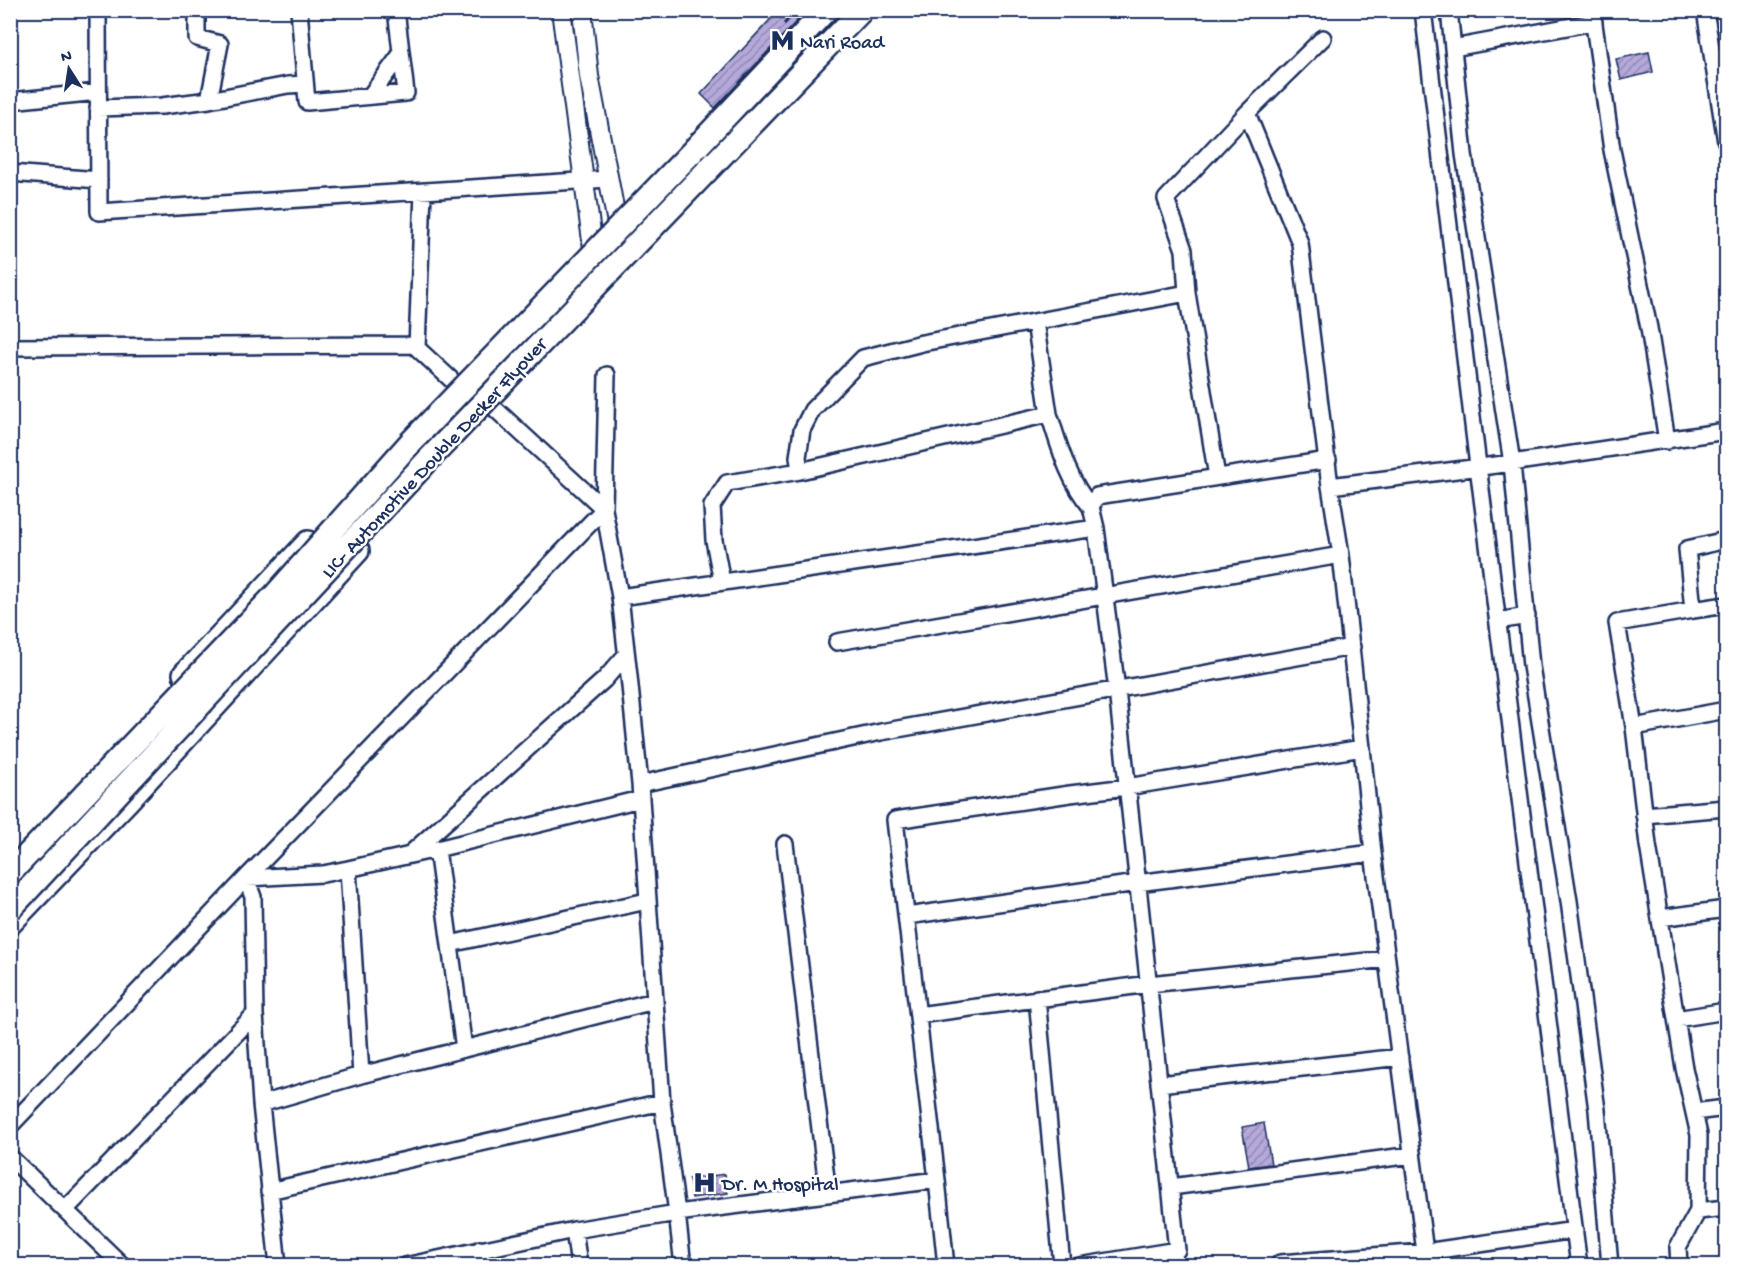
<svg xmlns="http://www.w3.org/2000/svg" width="1737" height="1276" font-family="'Gochi Hand',sans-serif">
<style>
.building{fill:url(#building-hatch);stroke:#1b2f5e;stroke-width:1.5}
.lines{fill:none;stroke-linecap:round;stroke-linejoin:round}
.minor-casing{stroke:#1b2f5e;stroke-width:20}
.tertiary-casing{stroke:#1b2f5e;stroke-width:22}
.secondary-casing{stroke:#1b2f5e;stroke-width:26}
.path{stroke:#1b2f5e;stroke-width:3;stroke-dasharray:6 4.5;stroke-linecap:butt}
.minor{stroke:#fff;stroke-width:15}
.tertiary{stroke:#fff;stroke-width:18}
.secondary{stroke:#fff;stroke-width:21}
.rail{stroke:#1b2f5e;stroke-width:4.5}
.primary-bridge-casing{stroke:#1b2f5e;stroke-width:27;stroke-linecap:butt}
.primary-bridge{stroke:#fff;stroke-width:22}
.labels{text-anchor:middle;stroke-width:5;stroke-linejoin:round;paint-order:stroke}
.poi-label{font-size:20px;fill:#1b2f5e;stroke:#fff;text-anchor:start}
.street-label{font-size:20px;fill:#1b2f5e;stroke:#fff}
</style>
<defs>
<pattern id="building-hatch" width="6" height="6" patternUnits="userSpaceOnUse" patternTransform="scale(1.5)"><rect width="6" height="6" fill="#b4a9da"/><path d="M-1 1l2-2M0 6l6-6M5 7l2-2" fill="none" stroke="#928ab4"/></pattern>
</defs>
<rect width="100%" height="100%" fill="#fff"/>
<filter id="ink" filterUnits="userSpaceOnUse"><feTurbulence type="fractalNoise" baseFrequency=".0167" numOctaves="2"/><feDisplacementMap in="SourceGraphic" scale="12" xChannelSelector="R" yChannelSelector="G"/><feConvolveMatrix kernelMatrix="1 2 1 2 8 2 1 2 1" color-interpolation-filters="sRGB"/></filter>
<g filter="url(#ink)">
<path class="building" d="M 779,10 L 807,10 L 715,108 L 701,94 Z
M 1649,52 L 1653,72 L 1621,80 L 1616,59 Z
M 1264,1123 L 1271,1164 L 1249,1167 L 1242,1127 Z
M 725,1174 L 728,1193 L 692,1198 L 689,1179 Z"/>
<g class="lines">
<defs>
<path id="minor" d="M 98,10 L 99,212 L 608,179
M 299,10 L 307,102 L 406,93 L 396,10
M 1423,10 L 1478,466 L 1579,1266
M 1449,10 L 1464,154 L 1512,463 L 1531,666 L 1569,901 L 1597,1110 L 1610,1266
M 1592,10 L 1612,150 L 1649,328 L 1667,441
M 1705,10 L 1726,142
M 1323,38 L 1247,113 L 1300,243 L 1330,486 L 1512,463 L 1726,431
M 1453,48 L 1594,22
M 370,96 L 401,54
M 209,100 L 288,85 L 305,84
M 10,101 L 98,92
M 98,108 L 162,106 L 209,100 L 220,44 L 197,38 L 197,10
M 10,173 L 99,180
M 423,192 L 417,348 L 456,384 L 492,406 L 604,509
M 1187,293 L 1184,250 L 1166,199 L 1247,113
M 1035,322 L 1049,414
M 10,347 L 416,345
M 1091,507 C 1068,480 1060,448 1049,414 L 800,471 L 798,457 L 802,430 L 812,410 L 863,358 L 922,343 L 1187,293 L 1217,477
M 604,509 L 607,375
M 722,582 L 714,540 L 712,506 L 727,483 L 800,471
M 620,597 L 1096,528
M 1693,610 L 1726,605
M 1498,621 L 1527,616
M 837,642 L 1341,555
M 1634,727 L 1726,710
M 640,784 L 881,732 L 1352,647
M 1644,815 L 1726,808
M 785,844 L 828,1194
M 437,849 L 464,1049 L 654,1001
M 1373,853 L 1425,1252 L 1575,1230
M 410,854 L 604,680 L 626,655
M 348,869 L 361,1075
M 907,916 L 1137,883 L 1373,853 L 1362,748
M 1660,918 L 1726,909
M 450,944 L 647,901
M 1037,998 L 1062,1266
M 918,1015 L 1149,984 L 1387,959
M 1676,1019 L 1726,1011
M 1159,1084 L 1400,1057
M 261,1104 L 361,1075 L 464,1049
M 1694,1112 L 1726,1108
M 10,1126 L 246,878 L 604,509 L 620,597 L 629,676 L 640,784 L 662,1102 L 677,1213 L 937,1180 L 946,1266
M 10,1157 L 123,1266
M 937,1180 L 895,820 L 1070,794 L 1127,787 L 1362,748 L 1341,555 L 1330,486
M 1171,1187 L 1412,1155
M 269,1191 L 662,1102
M 66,1209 L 255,1014
M 1698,1211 L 1726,1208
M 574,1230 L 579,1266
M 480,1249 L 482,1266
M 1280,1263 L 1425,1252
M 278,1266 L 261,1104 L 255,1014 L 253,897 L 246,878 L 323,874 L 348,869 L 437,849 L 640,799
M 405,1266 L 574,1230 L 677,1213 L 683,1266
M 1079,1266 L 1177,1250 L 1117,690 L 1096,528 L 1091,507 L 1097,496 L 1328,460
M 1679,1266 L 1678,1247 L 1698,1211 L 1699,1135 L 1684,1068 L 1648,845 L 1634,727 L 1617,623 L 1693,610 L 1687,549 L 1726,540"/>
<path id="tertiary" d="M 561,10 L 595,263
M 582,10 L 589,76 L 620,239"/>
<path id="secondary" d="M 184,674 L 308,542
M 10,924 L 128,801 L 358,551"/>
</defs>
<use href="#minor" class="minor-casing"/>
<use href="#tertiary" class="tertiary-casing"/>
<use href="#secondary" class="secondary-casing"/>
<path class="path" d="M 881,16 L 886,10
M 784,24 L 796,10"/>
<use href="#minor" class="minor"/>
<use href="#tertiary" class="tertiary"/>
<use href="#secondary" class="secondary"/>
<path class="rail" d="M 10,882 L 217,663 L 408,452 L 518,335 L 658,197 L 834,10
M 10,897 L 224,670 L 415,459 L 525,342 L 665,204 L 848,10"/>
<defs>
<path id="primary-bridge" d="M 10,873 L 276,594 L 410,443 L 692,152 L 826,10
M 10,909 L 429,459 L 862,10"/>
</defs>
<use href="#primary-bridge" class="primary-bridge-casing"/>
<use href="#primary-bridge" class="primary-bridge"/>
</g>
</g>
<defs>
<symbol id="metro-bare" viewBox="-9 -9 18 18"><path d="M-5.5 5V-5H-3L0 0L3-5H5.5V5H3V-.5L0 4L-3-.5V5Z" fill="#1b2f5e" stroke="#fff" stroke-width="2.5" paint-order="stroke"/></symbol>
<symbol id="hospital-bare" viewBox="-9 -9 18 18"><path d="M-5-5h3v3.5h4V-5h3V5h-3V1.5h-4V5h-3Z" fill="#1b2f5e" stroke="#fff" stroke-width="2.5" paint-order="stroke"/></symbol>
</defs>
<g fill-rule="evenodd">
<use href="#metro-bare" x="766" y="24" width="33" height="33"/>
<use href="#hospital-bare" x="688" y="1166" width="33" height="33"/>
</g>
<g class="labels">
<g class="poi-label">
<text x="800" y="48">Nari Road</text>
<text x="722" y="1190">Dr. M Hospital</text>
</g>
<g class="street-label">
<text transform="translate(433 457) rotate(-47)" y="7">LIC- Automotive Double Decker Flyover</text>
</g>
</g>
<rect width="1737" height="1276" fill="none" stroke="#fff" stroke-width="36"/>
<rect x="18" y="18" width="1701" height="1240" fill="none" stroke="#1b2f5e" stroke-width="2" filter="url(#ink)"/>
<g transform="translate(69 69) rotate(348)" stroke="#ffffff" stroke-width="4.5" paint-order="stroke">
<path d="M0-4.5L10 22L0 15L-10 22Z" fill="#1b2f5e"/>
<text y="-9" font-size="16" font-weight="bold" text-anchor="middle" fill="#1b2f5e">N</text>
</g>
</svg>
